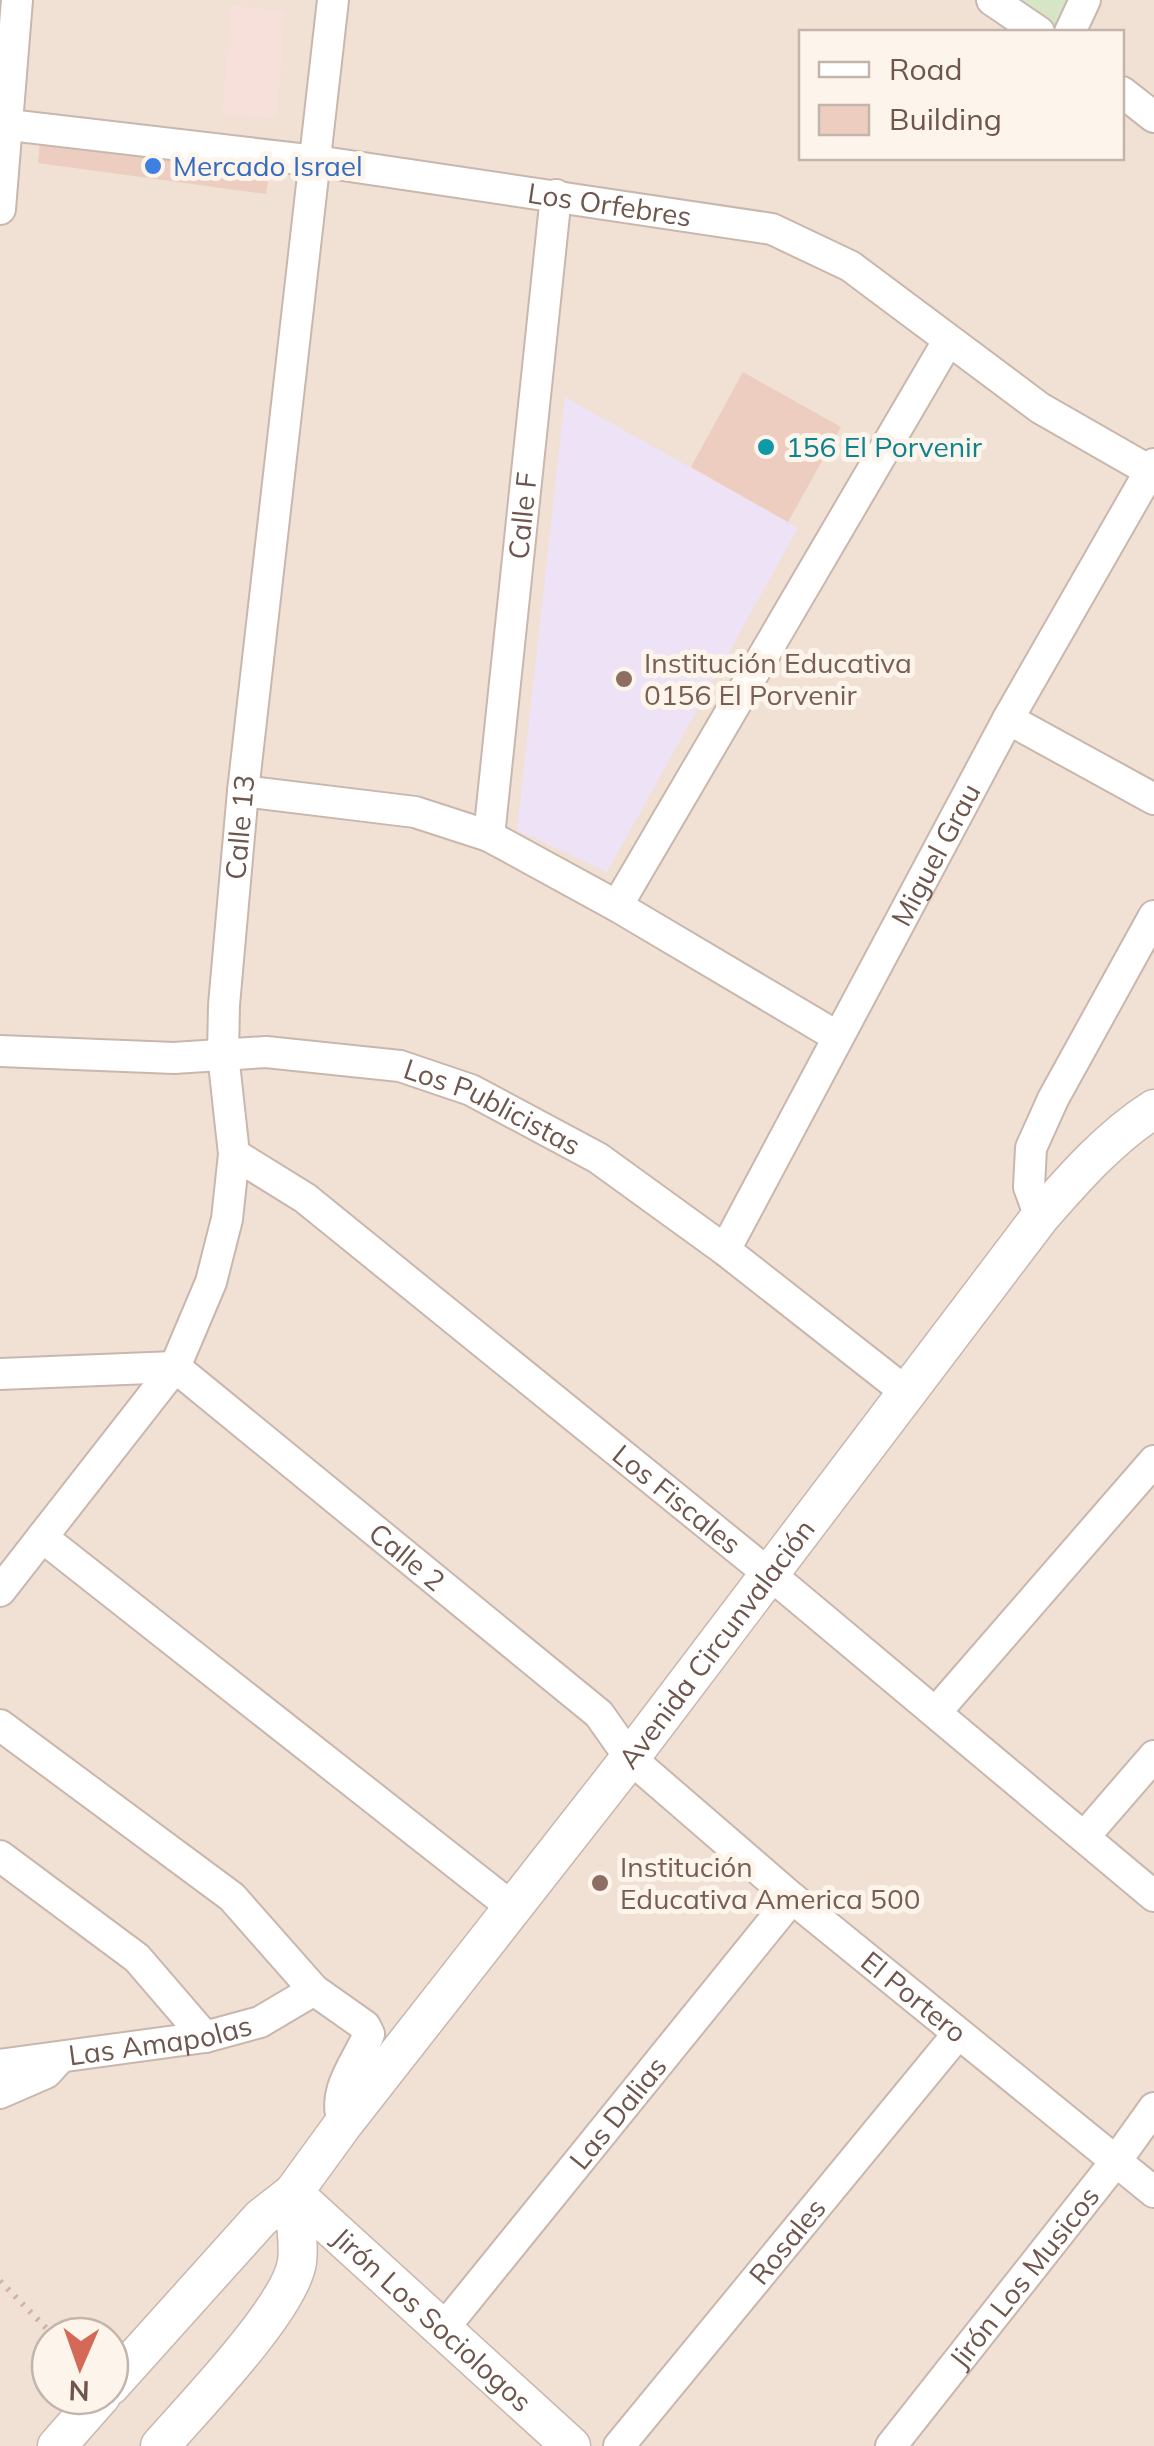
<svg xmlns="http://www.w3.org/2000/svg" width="1154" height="2446" font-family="Mulish,sans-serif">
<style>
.residential{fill:#f0e1d4;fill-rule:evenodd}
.commercial{fill:#f8e0da}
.education{fill:#ede2f6}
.green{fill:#d5e5c5}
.building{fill:#eccdc0}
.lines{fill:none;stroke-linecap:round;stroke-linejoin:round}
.minor-casing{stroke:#c9b7ad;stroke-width:34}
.tertiary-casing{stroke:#c9b7ad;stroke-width:41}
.path{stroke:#d0b1a3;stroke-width:6;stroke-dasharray:2.5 8;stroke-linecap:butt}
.minor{stroke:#fff;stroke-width:30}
.tertiary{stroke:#fff;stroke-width:38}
.shop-dot{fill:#3f7fe0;stroke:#fdf4eb;stroke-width:4}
.culture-dot{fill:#0f9aa8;stroke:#fdf4eb;stroke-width:4}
.education-dot{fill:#8d6e63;stroke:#fdf4eb;stroke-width:4}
.labels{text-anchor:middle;stroke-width:10;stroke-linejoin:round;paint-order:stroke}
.shop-label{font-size:28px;fill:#366cbe;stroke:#fdf4eb;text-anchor:start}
.street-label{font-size:28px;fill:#6f564d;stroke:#fdf4eb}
.culture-label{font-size:28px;fill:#0d838f;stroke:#fdf4eb;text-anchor:start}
.education-label{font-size:28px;fill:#785e54;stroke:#fdf4eb;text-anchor:start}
</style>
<rect width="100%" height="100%" fill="#f9f0e5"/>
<path class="residential" d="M 0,0 L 1154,0 L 1154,2446 L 0,2446 ZM 802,32 L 1122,32 L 1122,158 L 802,158 ZM 50,2336 L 110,2336 L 110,2396 L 50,2396 Z"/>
<path class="commercial" d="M 231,6 L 285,11 L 277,118 L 222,115 Z"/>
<path class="education" d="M 565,397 L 798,528 L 607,872 L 517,830 Z"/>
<path class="green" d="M 1006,0 L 1071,0 L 1058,31 Z"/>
<path class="building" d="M 40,141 L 270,170 L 266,194 L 38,163 Z
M 743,372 L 841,427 L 788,522 L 691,467 Z"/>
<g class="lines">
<defs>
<g id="minor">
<path d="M 992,0 L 1039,32"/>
<path d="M 1070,32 L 1085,0"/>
<path d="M 1122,92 L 1154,117"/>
<path id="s1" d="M 0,124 L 316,161 L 772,229 L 850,266 L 1040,408 L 1150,471"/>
<path d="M 0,209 L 17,0"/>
<path d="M 1008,719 L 1154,799"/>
<path d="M 243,791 L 415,812 L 489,836 L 617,906 L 838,1037"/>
<path id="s2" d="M 489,836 L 556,195"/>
<path d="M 617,906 L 948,341"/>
<path id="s3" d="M 0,1051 L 174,1058 L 266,1052 L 400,1066 L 471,1090 L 598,1158 L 725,1250 L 906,1392"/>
<path id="s4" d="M 234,1154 L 305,1198 L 790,1591 L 1154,1896"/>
<path d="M 1040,1217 L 1029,1187 L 1031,1148 L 1053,1099 L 1154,916"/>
<path id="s5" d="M 725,1250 L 1008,719 L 1154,464"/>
<path id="s6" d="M 0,1374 L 175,1367 L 599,1714 L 630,1758 L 792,1898 L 1154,2192"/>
<path d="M 42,1537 L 513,1908"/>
<path id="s7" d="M 0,1591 L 175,1367 L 211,1282 L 227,1219 L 234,1154 L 223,1054 L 224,1005 L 243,791 L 333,0"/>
<path d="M 936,1712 L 1154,1461"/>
<path d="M 0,1725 L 232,1897 L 314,1990 L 365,2026 L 369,2034 C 357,2062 330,2093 344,2123"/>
<path d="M 1084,1837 L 1154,1756"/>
<path d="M 0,1856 L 137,1958 L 205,2037"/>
<path id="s8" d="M 0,2065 L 205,2037 L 260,2022 L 314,1990"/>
<path d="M 0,2093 L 46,2073 L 57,2061"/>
<path id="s9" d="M 443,2329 L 792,1898"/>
<path id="s10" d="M 619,2446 L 957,2035"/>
<path id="s11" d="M 891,2446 L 1116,2161 L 1154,2108"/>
</g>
<g id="tertiary">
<path id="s12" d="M 293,2193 L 571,2446"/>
<path id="s13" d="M 110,2386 L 261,2218 L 293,2193 L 344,2123 L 630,1758 L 1040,1217 C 1074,1178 1110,1137 1154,1109"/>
<path d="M 57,2446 L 101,2396"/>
<path d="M 160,2446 C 194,2407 290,2308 297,2262 C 300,2241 294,2215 293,2193"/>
</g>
</defs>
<use href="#minor" class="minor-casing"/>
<use href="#tertiary" class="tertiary-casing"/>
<path class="path" d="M 0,2281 L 54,2336"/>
<use href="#minor" class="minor"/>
<use href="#tertiary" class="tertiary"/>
</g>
<circle class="shop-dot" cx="153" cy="166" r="10"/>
<circle class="culture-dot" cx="766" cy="447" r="10"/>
<g class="education-dot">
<circle cx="624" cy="679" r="10"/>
<circle cx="600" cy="1883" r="10"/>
</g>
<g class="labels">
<g class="shop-label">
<text x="173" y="176">Mercado Israel</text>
</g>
<g class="street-label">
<text dy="10" stroke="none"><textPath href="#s1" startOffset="615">Los Orfebres</textPath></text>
<text dy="10" stroke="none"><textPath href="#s2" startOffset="322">Calle F</textPath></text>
<text dy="10" stroke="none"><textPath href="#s7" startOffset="835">Calle 13</textPath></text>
<text dy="10" stroke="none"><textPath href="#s5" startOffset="448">Miguel Grau</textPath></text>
<text dy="10" stroke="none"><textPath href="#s3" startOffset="502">Los Publicistas</textPath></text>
<text dy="10" stroke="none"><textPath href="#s4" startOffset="562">Los Fiscales</textPath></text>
<text dy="10" stroke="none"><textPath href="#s6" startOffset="475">Calle 2</textPath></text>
<text dy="10" stroke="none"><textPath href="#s13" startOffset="960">Avenida Circunvalación</textPath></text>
<text dy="10" stroke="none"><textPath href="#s6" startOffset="1148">El Portero</textPath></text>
<text dy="10" stroke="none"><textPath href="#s8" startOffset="162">Las Amapolas</textPath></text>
<text dy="10" stroke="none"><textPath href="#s9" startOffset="278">Las Dalias</textPath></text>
<text dy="10" stroke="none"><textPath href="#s10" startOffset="265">Rosales</textPath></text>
<text dy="10" stroke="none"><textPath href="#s11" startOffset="215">Jirón Los Musicos</textPath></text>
<text dy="10" stroke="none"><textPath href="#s12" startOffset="188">Jirón Los Sociologos</textPath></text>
</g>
<g class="culture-label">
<text x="786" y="457">156 El Porvenir</text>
</g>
<g class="education-label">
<text x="644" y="673">Institución Educativa<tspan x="644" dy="32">0156 El Porvenir</tspan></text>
<text x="620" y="1877">Institución<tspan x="620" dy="32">Educativa America 500</tspan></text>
</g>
</g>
<rect x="799" y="30" width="325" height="130" fill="#fdf4eb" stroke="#c4b5ac" stroke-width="2.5"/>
<rect x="819" y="62" width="50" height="15" fill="#ffffff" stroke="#c4b5ac" stroke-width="2.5"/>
<text x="889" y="80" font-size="30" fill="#6f564d">Road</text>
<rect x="819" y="105" width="50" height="30" fill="#eccdc0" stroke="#c4b5ac" stroke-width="2.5"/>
<text x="889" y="130" font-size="30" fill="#6f564d">Building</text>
<g transform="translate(80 2366) rotate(182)"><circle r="48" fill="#fdf4eb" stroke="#c4b5ac" stroke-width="2.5"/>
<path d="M0-8L18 38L0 25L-18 38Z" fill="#d56958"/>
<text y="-15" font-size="28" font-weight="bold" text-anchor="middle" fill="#6f564d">N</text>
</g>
</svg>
